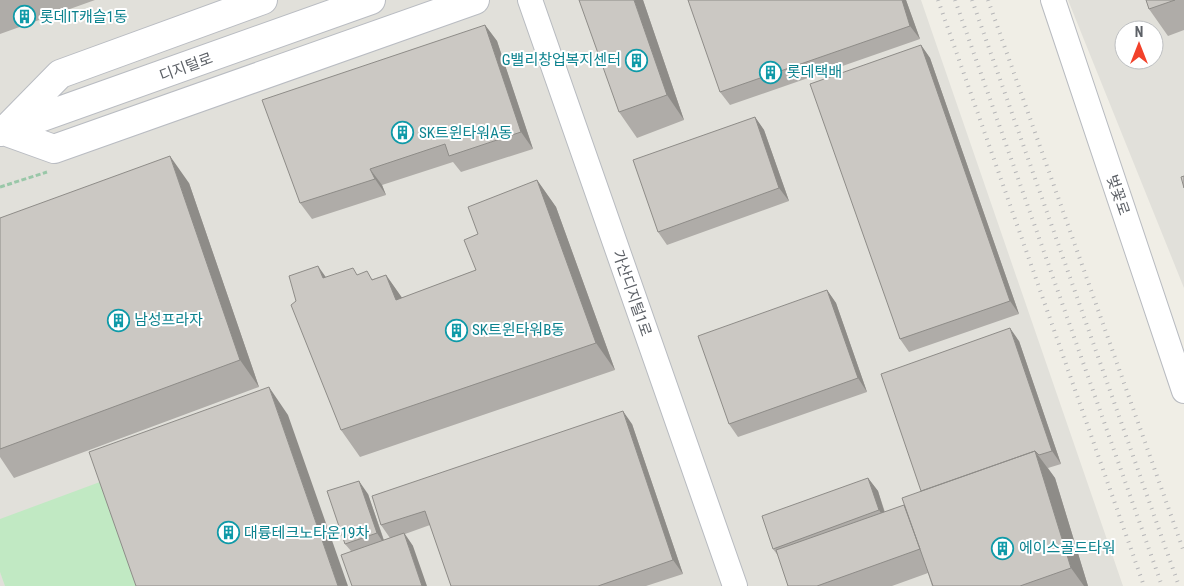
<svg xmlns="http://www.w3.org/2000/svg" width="1184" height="586" font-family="'Roboto Condensed','Noto Sans KR',sans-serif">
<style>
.industrial{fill:#e1e0da;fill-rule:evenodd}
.green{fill:#c1e9c3}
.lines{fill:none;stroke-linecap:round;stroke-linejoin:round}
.tertiary-casing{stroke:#b8bbc0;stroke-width:26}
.secondary-casing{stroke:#b9bcc2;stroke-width:30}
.path{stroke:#99c7a8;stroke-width:3;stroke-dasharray:5 2.5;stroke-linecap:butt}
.tertiary{stroke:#fff;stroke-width:24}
.secondary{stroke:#fff;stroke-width:28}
.rail{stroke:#b5b5b7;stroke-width:4;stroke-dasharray:1 6;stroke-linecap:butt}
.wall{fill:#afaca8}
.shaded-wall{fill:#8e8c88}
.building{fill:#cbc8c3;stroke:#8e8c88}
.labels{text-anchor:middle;stroke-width:4;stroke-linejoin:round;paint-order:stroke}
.culture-label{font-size:15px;fill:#0d838f;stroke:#fff;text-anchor:start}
.street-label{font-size:15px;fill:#5d6167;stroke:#fff}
</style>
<rect width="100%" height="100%" fill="#f0eee6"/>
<path class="industrial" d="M 0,0 L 921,0 L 1123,586 L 0,586 Z
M 1068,0 L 1184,0 L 1184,288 ZM 1124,30 L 1154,30 L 1154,60 L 1124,60 Z"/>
<path class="green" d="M 108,479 L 145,586 L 5,586 L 0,572 L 0,519 Z"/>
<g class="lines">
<defs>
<path id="tertiary" d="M 530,0 L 735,586
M 1053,0 L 1184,391"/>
<path id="secondary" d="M 7,128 L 60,74 L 263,0
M 4,131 L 54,149 L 475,0
M 0,132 L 371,0"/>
</defs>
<use href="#tertiary" class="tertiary-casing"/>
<use href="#secondary" class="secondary-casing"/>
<path class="path" d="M 0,187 L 47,172"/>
<use href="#tertiary" class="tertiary"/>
<use href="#secondary" class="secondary"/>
<path class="rail" d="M 938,0 L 1144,586
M 955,0 L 1162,586
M 972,0 L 1179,586
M 988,0 L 1184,552"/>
</g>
<path class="wall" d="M 0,0 L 95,0 L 0,34 Z
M 643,0 L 684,120 L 637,138 L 619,112 Z
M 906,0 L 920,39 L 730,105 L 720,92 Z
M 1146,0 L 1184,0 L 1184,30 L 1168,36 L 1149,9 Z
M 485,25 L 497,41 L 533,149 L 461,172 L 453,162 L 382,185 L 386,195 L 312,219 L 300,203 Z
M 921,45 L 930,58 L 1019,314 L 909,352 L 900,339 Z
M 755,117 L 764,130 L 789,201 L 667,245 L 658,232 Z
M 537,180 L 556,207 L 615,370 L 360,457 L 341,430 L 358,275 L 373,279 L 386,275 L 402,298 L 476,270 L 478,234 Z
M 189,183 L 259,387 L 14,478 L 0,457 L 0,449 Z
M 827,290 L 836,303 L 867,392 L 738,437 L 729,424 Z
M 1019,341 L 1061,464 L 1048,468 L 1055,478 L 1088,586 L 931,586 L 932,586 L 928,573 L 892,586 L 788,586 L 779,557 L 773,549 L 868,478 L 878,491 L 885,512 L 904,505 L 921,491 Z
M 632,424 L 683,574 L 646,586 L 451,586 L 430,525 L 405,534 L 413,546 L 351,551 L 345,544 L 368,494 L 384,540 L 390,538 L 381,525 Z"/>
<path class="shaded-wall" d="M 634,0 L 643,0 L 684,120 L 667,95 Z
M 902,0 L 906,0 L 920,39 L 910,26 Z
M 485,25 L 497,41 L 533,149 L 521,132 Z
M 921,45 L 930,58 L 1019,314 L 1010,301 Z
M 755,117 L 764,130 L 789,201 L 779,188 Z
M 170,156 L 189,183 L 259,387 L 240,360 Z
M 370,169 L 382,185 L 386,195 L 375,179 Z
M 537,180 L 556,207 L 615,370 L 596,343 Z
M 318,266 L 337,293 L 323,278 Z
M 386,275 L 405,302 L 396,300 Z
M 827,290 L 836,303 L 867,392 L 858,378 Z
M 1010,328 L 1019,341 L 1061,464 L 1052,451 Z
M 269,387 L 288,415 L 348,586 L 338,586 Z
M 623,411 L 632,424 L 683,574 L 673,560 Z
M 1035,451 L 1055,478 L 1088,586 L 1084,586 L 1071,568 Z
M 868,478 L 878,491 L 888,524 L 879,510 Z
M 359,481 L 368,494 L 386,547 L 377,533 Z
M 404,533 L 413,546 L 427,586 L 422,586 Z"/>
<path class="building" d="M 579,0 L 634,0 L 667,95 L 619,112 Z
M 688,0 L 902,0 L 910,26 L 720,92 Z
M 1146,0 L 1175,0 L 1149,9 Z
M 485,25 L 521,132 L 449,156 L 445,144 L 370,169 L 375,179 L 300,203 L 262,100 Z
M 921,45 L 1010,301 L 900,339 L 810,84 Z
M 755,117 L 779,188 L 658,232 L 633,160 Z
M 170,156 L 240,360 L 0,449 L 0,218 Z
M 1184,176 L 1184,188 L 1181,177 Z
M 537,180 L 596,343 L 341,430 L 291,305 L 296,301 L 289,276 L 318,266 L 323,278 L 353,268 L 357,275 L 367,271 L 372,280 L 386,275 L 396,300 L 476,270 L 464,240 L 478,234 L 468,207 Z
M 827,290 L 858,378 L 729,424 L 698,336 Z
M 1010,328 L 1052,451 L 1039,455 L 1035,451 L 921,491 L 881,374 Z
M 269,387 L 338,586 L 136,586 L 89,452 Z
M 623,411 L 673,560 L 598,586 L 451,586 L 425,511 L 381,525 L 372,496 Z
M 1035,451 L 1071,568 L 1020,586 L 933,586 L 902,498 Z
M 868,478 L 879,510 L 773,549 L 762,516 Z
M 359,481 L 377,533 L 345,544 L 327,491 Z
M 904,505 L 920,549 L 817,586 L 788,586 L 776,550 Z
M 404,533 L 422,586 L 352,586 L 341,555 Z"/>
<defs>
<symbol id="building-ring" viewBox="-11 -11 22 22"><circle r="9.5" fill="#fff" stroke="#0f9aa8" stroke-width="1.5"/><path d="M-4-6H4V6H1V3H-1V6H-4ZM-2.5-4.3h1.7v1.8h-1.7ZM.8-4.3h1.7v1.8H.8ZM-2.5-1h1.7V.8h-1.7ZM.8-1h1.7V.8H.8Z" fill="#0f9aa8"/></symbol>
</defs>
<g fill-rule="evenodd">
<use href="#building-ring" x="12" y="4" width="25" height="25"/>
<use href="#building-ring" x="624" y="48" width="25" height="25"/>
<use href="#building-ring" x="758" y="60" width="25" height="25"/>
<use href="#building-ring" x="390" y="120" width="25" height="25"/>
<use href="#building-ring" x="106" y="308" width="25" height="25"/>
<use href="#building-ring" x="444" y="318" width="25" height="25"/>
<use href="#building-ring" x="216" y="520" width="25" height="25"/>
<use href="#building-ring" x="990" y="536" width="25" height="25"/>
</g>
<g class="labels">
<g class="culture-label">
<text x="40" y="22">롯데IT캐슬1동</text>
<text x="621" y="65" text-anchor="end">G밸리창업복지센터</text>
<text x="787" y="77">롯데택배</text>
<text x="419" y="138">SK트윈타워A동</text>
<text x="134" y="325">남성프라자</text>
<text x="472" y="335">SK트윈타워B동</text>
<text x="244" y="538">대륭테크노타운19차</text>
<text x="1019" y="553">에이스골드타워</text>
</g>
<g class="street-label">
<text transform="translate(186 67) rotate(-20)" y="5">디지털로</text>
<text transform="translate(1118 195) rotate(71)" y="5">벚꽃로</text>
<text transform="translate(632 293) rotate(71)" y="5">가산디지털1로</text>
</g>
</g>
<g transform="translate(1139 45)"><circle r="24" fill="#ffffff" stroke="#bec0c2"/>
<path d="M0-4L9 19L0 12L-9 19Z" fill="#f2412a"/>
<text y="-8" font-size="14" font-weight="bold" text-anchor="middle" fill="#5d6167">N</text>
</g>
</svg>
